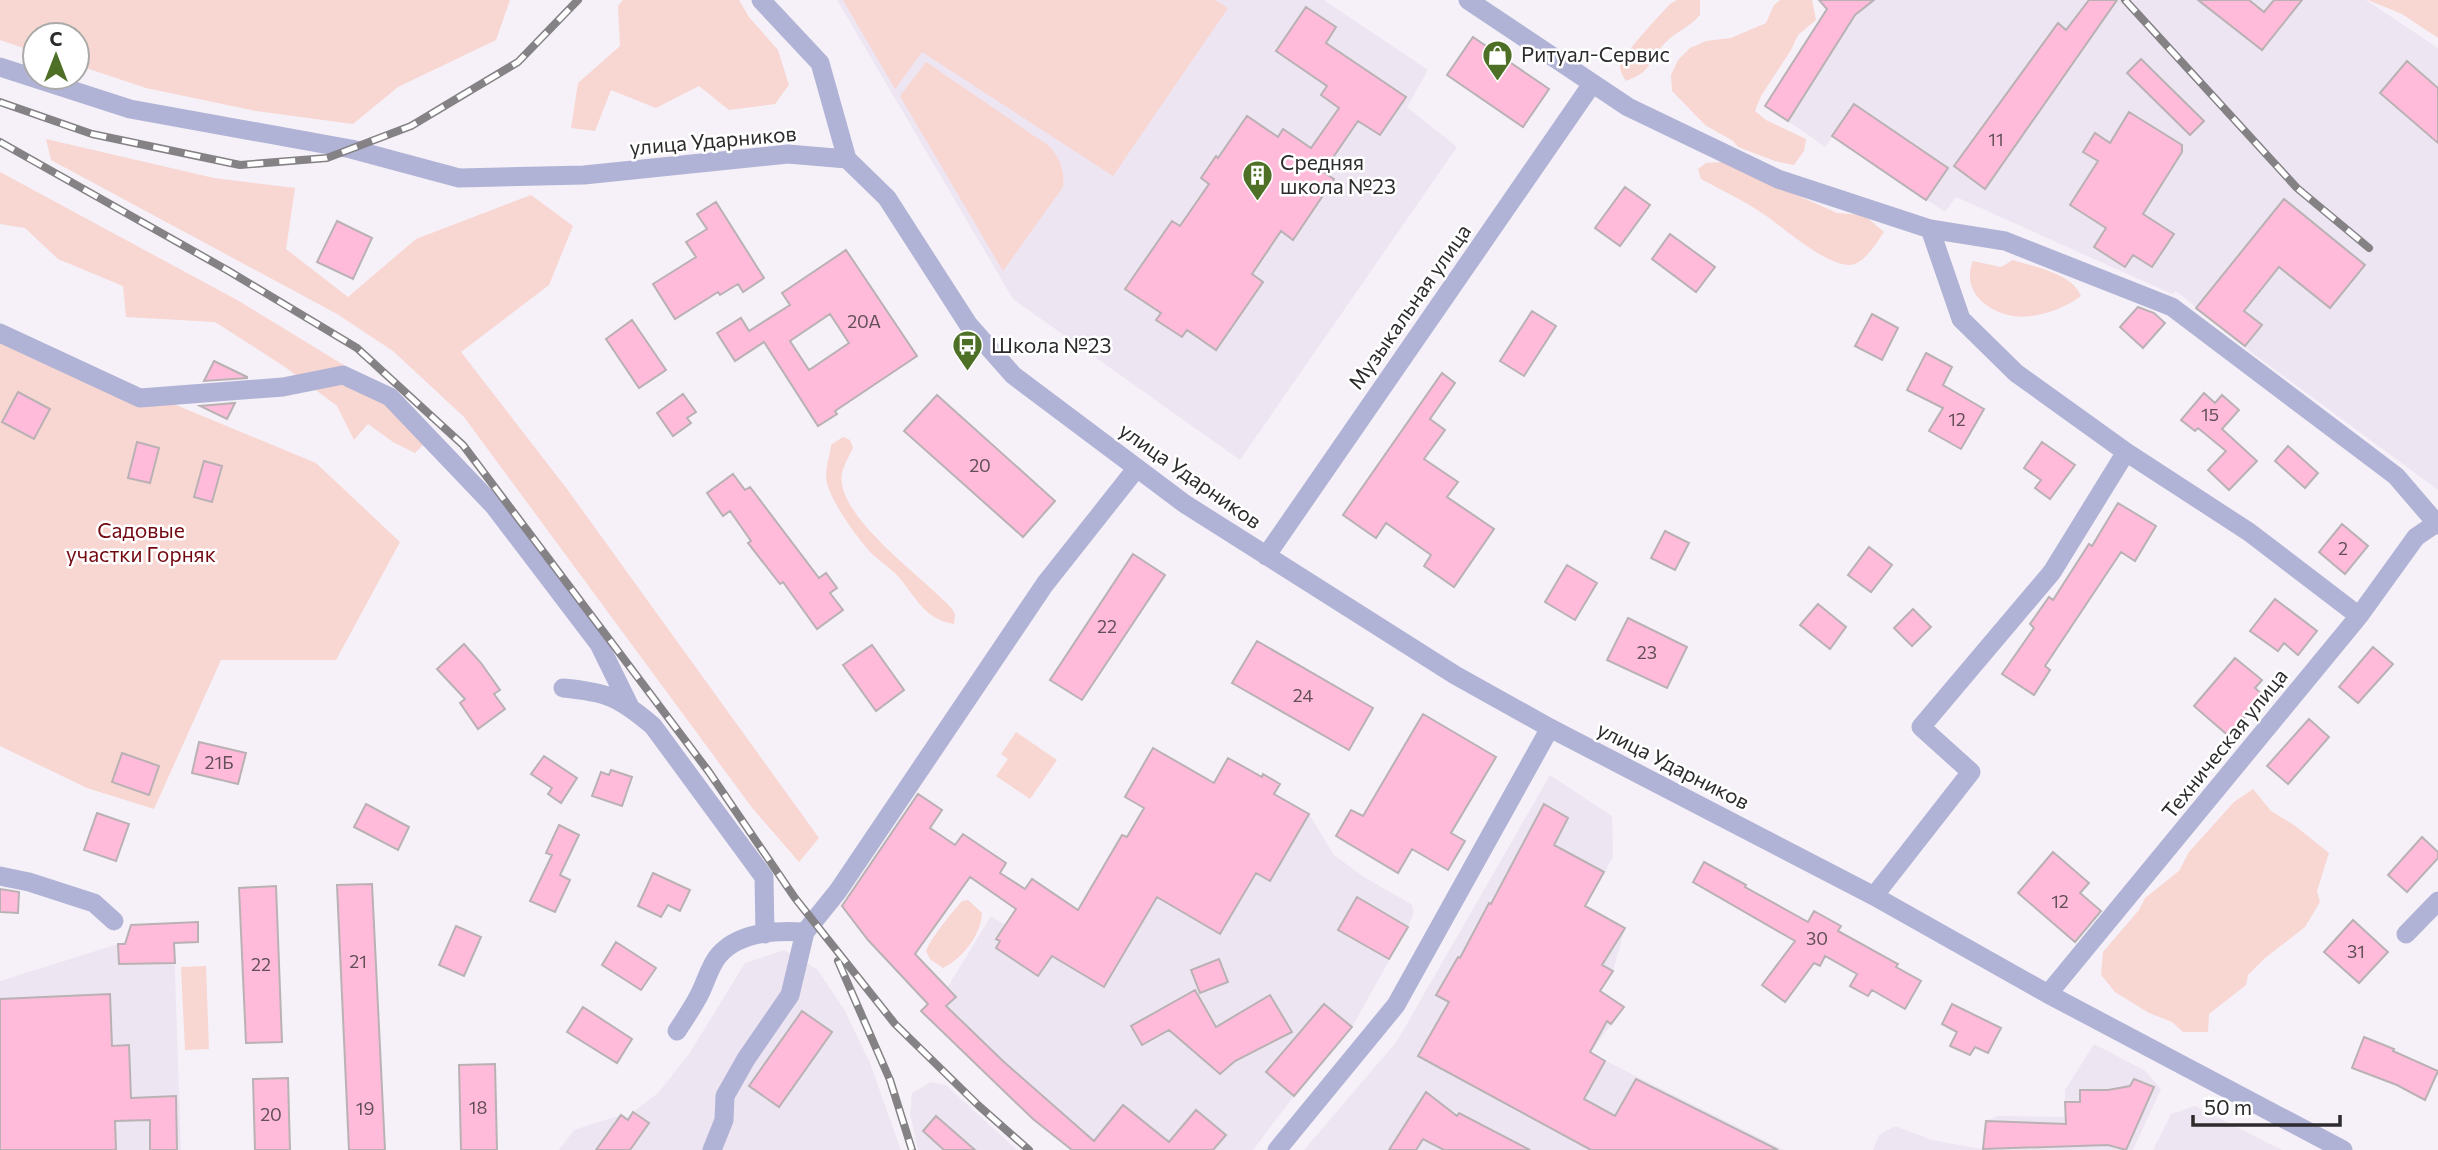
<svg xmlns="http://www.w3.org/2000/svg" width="2438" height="1150" font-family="Commissioner,sans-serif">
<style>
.built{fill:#eee5f2}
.green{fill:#f8d6d2}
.building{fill:#ffbbd9;stroke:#b9b1b4;stroke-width:2;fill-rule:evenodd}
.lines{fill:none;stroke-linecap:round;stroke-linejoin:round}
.minor{stroke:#b0b3d5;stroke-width:19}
.rail-casing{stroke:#858286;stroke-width:8}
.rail{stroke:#fff;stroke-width:5;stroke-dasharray:16;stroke-linecap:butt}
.labels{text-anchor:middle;stroke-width:5;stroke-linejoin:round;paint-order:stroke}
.number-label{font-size:18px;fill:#624f58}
.poi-label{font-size:21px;fill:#2d2b2d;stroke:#fff;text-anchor:start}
.street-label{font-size:21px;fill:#2d2b2d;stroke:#fff}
.park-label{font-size:21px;fill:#740810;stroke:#fff}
</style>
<rect width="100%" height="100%" fill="#f6f1f8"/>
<path class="built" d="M 837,0 L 1324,0 L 1428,70 L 1407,107 L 1457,147 L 1240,460 L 1013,299 Z
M 1819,0 L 2366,0 L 2438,48 L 2438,490 L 2244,347 L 2176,291 L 2172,294 L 1956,197 L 1945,212 L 1833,136 L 1825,147 L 1788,121 L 1828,10 Z
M 1550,775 L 1612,816 L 1613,857 L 1586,906 L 1625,928 L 1613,971 L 1600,991 L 1624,1007 L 1590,1053 L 1784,1150 L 1304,1150 L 1397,1041 Z
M 1274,794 L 1309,814 L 1334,855 L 1364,877 L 1411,904 L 1414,912 L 1408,927 L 1352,1027 L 1294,1096 L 1253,1150 L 1105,1150 L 1004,1062 L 946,1006 L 947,988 L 991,916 L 1073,968 L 1143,848 L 1217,891 Z
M 174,943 L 181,1150 L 0,1150 L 0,981 L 118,944 Z
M 784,950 L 817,969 L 845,1011 L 870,1063 L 901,1150 L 559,1150 L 574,1130 L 621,1115 L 628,1119 L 633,1112 L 658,1093 L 689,1054 L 745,963 Z
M 2094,1044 L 2144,1070 L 2161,1089 L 2133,1150 L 1873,1150 L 1879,1135 L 1895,1126 L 1932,1140 L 1982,1149 L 1986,1121 L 1998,1116 L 2065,1117 L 2065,1090 Z
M 931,1082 L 946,1085 L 1017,1150 L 918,1150 L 910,1113 L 912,1093 Z
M 2195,1106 L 2282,1150 L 2153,1150 L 2171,1114 Z"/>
<path class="green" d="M 0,0 L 510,0 L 496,40 L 398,87 L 353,124 L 256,111 L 146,88 L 77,65 L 77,35 L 35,35 L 35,52 L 0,40 Z
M 623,0 L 739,0 L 749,17 L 778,50 L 789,85 L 775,104 L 729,110 L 699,86 L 656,108 L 611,90 L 595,131 L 571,128 L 578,83 L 620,46 L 618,6 Z
M 843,0 L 1215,0 L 1228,8 L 1113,176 L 922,52 L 895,89 Z
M 1677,0 L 1700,0 L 1700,15 C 1690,27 1675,32 1665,43 C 1647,61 1655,70 1626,81 C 1623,76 1620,72 1620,65 C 1621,56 1661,14 1670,4 Z
M 1780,0 L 1812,0 L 1816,20 L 1798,35 L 1791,50 L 1761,96 L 1755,111 L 1766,120 L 1806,139 L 1804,151 L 1794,165 L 1775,161 L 1738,147 L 1733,141 L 1705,125 L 1672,91 L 1671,75 L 1678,60 L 1690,48 L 1706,41 L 1731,38 L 1766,23 L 1774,5 Z
M 2368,0 L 2438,0 L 2438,38 L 2402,14 Z
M 926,62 L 1049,146 C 1060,158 1065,171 1063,187 L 1003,271 L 900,96 Z
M 46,139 L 214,178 L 295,188 L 286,249 L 348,297 L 416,239 L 531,195 L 573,226 L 549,285 L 461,352 L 567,489 L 819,838 L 799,862 L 753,809 L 464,417 L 393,351 L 337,314 L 51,160 Z
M 1723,162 L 1837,213 L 1864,215 L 1884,232 C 1877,242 1867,259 1855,264 C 1832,272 1781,225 1762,213 C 1743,200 1721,190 1701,179 L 1698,169 L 1706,163 Z
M 0,172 L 239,301 L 365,378 L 423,445 L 415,453 L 393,442 L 368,424 L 354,440 L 337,406 L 285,367 L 215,322 L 126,317 L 123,286 L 58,259 L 25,228 L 0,224 Z
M 2013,260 C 2035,267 2073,274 2081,296 C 2068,306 2048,314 2031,316 C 1999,321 1958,296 1973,261 L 2001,267 Z
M 0,332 L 316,463 L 400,542 L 336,660 L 221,660 L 154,809 L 87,788 L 0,746 Z
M 843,437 L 850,440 L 853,448 C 849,456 844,465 842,473 C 834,516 926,579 952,609 L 955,614 L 954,624 C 927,620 917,600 902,581 C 893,569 880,562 870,552 C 856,536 832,503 827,483 C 824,470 830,458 831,445 Z
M 1016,732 L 1057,760 L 1030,799 L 996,776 L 1008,759 L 1001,754 Z
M 2253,789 L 2271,811 L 2294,825 L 2329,853 L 2317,891 L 2320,902 L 2305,927 L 2265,958 L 2248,975 L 2246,985 L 2209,1014 L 2208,1032 L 2183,1032 L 2172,1022 L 2149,1013 L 2115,992 L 2101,975 L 2103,952 L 2139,910 L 2145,898 L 2179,871 L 2189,852 L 2234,802 Z
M 968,900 L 982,913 C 981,935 963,958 943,968 L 930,959 L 926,951 C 932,936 951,914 962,901 Z
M 206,966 L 209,1049 L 185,1050 L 181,967 Z"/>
<path class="building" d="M 1819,0 L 1874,0 L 1855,15 L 1788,121 L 1765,106 L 1827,9 Z
M 2089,0 L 2117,0 L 1985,189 L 1954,166 L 2058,23 L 2066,30 Z
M 2198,0 L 2249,0 L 2264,12 L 2274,0 L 2302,0 L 2262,50 Z
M 1306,7 L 1336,27 L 1326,43 L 1406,97 L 1380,135 L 1358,121 L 1323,172 L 1334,179 L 1293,240 L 1281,231 L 1252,274 L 1263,282 L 1216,350 L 1187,330 L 1182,337 L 1156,320 L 1161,313 L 1125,289 L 1172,221 L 1180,226 L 1209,184 L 1201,178 L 1216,156 L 1218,158 L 1247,116 L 1278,137 L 1283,129 L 1311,148 L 1339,108 L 1321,95 L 1327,86 L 1276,51 Z
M 1473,37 L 1549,89 L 1523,127 L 1447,75 Z
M 2141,59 L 2204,121 L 2190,135 L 2127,73 Z
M 2407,61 L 2438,88 L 2438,143 L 2380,93 Z
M 1854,104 L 1948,168 L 1926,200 L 1832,136 Z
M 2129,112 L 2182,145 L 2182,152 L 2143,214 L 2174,234 L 2152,267 L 2133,255 L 2125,267 L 2094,247 L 2106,228 L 2070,205 L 2098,161 L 2083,152 L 2095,133 L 2110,143 Z
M 1625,187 L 1650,205 L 1620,246 L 1595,228 Z
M 2284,199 L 2365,265 L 2330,308 L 2279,267 L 2244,311 L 2262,325 L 2245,346 L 2196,308 Z
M 716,202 L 764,278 L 743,292 L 738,284 L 720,295 L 718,292 L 675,319 L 653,284 L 696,257 L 686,242 L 707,229 L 697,214 Z
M 337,221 L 372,238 L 353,279 L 317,262 Z
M 1670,234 L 1715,267 L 1696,292 L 1652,259 Z
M 846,250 L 917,356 L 835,411 L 837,414 L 818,426 L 764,342 L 735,361 L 717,333 L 741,318 L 749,331 L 790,305 L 782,293 ZM 830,314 L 849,343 L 809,370 L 790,341 Z
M 2138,307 L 2154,313 L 2165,323 L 2143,348 L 2120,327 Z
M 1532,311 L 1556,326 L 1524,376 L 1500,361 Z
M 1872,314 L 1898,328 L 1882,360 L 1855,346 Z
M 632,320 L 666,370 L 639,388 L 606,339 Z
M 1926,353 L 1952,367 L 1943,385 L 1984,409 L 1961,449 L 1929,431 L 1943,408 L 1907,390 Z
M 214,361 L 247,377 L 247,378 L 204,381 Z
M 1442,373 L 1455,383 L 1430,419 L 1445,430 L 1424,459 L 1458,482 L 1447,497 L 1494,529 L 1454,587 L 1424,566 L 1431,555 L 1386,523 L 1376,538 L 1343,515 Z
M 18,392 L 50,409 L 34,439 L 2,422 Z
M 2204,393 L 2215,403 L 2222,395 L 2239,410 L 2222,429 L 2257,461 L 2229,490 L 2208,470 L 2226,451 L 2198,428 L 2195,431 L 2181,420 Z
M 683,394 L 696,412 L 687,418 L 691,423 L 673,436 L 657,413 Z
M 937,395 L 1055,501 L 1023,537 L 904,431 Z
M 235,403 L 227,419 L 200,406 Z
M 137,442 L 159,448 L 150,483 L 128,478 Z
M 2042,442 L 2075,465 L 2050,499 L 2035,488 L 2041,480 L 2024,468 Z
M 2288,446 L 2318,473 L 2305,488 L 2275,461 Z
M 204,461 L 222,466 L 212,502 L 194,497 Z
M 733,474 L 745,490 L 750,487 L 819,578 L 826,573 L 837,588 L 830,593 L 843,610 L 817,629 L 783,582 L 780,584 L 748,543 L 751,541 L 730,511 L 723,516 L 707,493 Z
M 2118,503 L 2156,526 L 2135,561 L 2121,552 L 2045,666 L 2050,670 L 2034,695 L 2002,674 L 2034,628 L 2030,624 L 2049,597 L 2053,600 L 2089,544 L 2092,546 Z
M 2342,524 L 2368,546 L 2345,574 L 2319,552 Z
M 1665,531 L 1689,543 L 1675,570 L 1651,558 Z
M 1869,547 L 1892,565 L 1871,592 L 1848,575 Z
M 1133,554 L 1165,575 L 1082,700 L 1050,680 Z
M 1567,565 L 1597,583 L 1575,620 L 1545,602 Z
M 2275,599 L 2317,631 L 2298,655 L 2284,643 L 2278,651 L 2250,631 Z
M 1818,604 L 1846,627 L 1830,649 L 1800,625 Z
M 1913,609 L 1931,627 L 1912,646 L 1894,628 Z
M 1628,618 L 1687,647 L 1667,688 L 1607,660 Z
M 1257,641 L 1373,708 L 1349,750 L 1232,683 Z
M 464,644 L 481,663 L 500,690 L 494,694 L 505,709 L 478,729 L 460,703 L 465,699 L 437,669 Z
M 872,645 L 904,690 L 876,711 L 843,665 Z
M 2373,647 L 2393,664 L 2358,703 L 2339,687 Z
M 2235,658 L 2262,680 L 2255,688 L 2263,695 L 2242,720 L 2245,722 L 2231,738 L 2194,706 Z
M 1423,714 L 1496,757 L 1451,833 L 1465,841 L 1448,870 L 1412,849 L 1398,873 L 1336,836 L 1351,810 L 1363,816 Z
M 2309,719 L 2329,737 L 2288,784 L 2267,766 Z
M 199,742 L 246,753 L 238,784 L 192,773 Z
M 1153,748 L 1214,783 L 1228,758 L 1262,777 L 1263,774 L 1280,784 L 1274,794 L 1309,814 L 1270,881 L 1256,873 L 1220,934 L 1157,897 L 1104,987 L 1052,956 L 1038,976 L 996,948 L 1000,941 L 996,939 L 1016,909 L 970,877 L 915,954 L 956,997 L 946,1006 L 1004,1062 L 1094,1141 L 1123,1105 L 1169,1142 L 1196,1110 L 1226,1135 L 1213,1150 L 1072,1150 L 1033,1119 L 921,1011 L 928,1004 L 868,940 L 842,906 L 918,794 L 942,810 L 930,828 L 955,845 L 963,834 L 1006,863 L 1000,873 L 1025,889 L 1032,879 L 1078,910 L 1122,835 L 1127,837 L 1144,808 L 1125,797 Z
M 122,753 L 159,766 L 149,795 L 112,782 Z
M 544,756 L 577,778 L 561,803 L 548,794 L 552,788 L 531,774 Z
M 611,770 L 632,777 L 622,806 L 592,796 L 601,772 L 609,775 Z
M 366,804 L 409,827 L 398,850 L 354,827 Z
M 1544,804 L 1568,818 L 1554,845 L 1604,872 L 1585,906 L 1625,928 L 1602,965 L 1613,971 L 1600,991 L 1624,1007 L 1611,1024 L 1607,1021 L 1590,1052 L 1605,1061 L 1584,1099 L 1615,1116 L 1636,1079 L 1778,1150 L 1591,1150 L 1418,1056 L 1449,1002 L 1436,995 L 1458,957 L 1460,958 L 1489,903 L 1491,904 Z
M 97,813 L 129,824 L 116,861 L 84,850 Z
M 559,825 L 579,835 L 560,875 L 570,880 L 555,912 L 530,901 L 552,855 L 546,853 Z
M 2422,837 L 2438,852 L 2438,858 L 2407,892 L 2388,875 Z
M 2053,852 L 2089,883 L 2080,893 L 2101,911 L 2075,942 L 2018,893 Z
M 1704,862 L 1746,885 L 1745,887 L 1808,922 L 1814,911 L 1841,926 L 1838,931 L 1898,964 L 1896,967 L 1921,981 L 1905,1009 L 1872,990 L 1868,996 L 1850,986 L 1857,974 L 1825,956 L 1820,966 L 1814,963 L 1785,1002 L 1762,985 L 1795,941 L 1693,882 Z
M 653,873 L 690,890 L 680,911 L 668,905 L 661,917 L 638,906 Z
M 372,884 L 385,1150 L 349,1150 L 337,885 Z
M 276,886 L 282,1042 L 246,1043 L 239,888 Z
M 0,889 L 19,892 L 18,913 L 0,912 Z
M 1357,897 L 1408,927 L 1389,959 L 1338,930 Z
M 2353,920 L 2388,952 L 2359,983 L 2324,952 Z
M 198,922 L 198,942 L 174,943 L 175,963 L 119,964 L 118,944 L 125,944 L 131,925 Z
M 456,926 L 481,937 L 464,976 L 439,965 Z
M 616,942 L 656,968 L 641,990 L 602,965 Z
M 1219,959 L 1228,982 L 1200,993 L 1191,970 Z
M 1195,990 L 1216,1027 L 1270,995 L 1292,1032 L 1235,1061 L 1220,1074 L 1169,1030 L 1142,1045 L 1131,1026 Z
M 110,994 L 112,1046 L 129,1045 L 131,1098 L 176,1096 L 177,1150 L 150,1150 L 150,1120 L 115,1121 L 116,1150 L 0,1150 L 0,999 Z
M 1324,1004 L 1352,1027 L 1294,1096 L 1266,1072 Z
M 1952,1004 L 2001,1028 L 1988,1053 L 1975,1047 L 1970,1055 L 1950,1046 L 1957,1032 L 1942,1024 Z
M 583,1007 L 632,1039 L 617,1063 L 567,1032 Z
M 802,1011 L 832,1032 L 779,1107 L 749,1086 Z
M 2364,1037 L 2394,1049 L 2393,1051 L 2438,1071 L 2425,1100 L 2397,1085 L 2352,1068 Z
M 495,1064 L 497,1150 L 461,1150 L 459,1065 Z
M 288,1078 L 290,1150 L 255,1150 L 253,1079 Z
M 2134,1079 L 2154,1087 L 2126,1150 L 2108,1145 L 1983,1149 L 1986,1121 L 2066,1124 L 2065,1102 L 2080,1102 L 2080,1090 L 2108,1090 L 2130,1086 Z
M 1426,1092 L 1457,1116 L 1459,1113 L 1530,1150 L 1444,1150 L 1423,1139 L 1416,1150 L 1389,1150 Z
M 633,1112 L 649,1123 L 630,1150 L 596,1150 L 621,1115 L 628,1120 Z
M 936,1116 L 975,1150 L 944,1150 L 923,1131 Z"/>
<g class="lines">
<path class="minor" d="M 761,0 L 820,63 L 847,159
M 1468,0 L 1628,107 L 1778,179 L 1930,229 L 2005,241 L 2172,307 L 2396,476 L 2438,525
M 0,67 L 130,109 L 351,149 L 459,178 L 584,175 L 788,154 L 847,159 L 887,198 L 968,324 L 1013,375 L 1185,504 L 1455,675 L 1550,728 L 1874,896 L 2048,994 L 2343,1150
M 1930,229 L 1961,319 L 2016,373 L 2126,452 L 2249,532 L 2359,616
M 0,333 L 140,398 L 283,387 L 343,375 L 390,397 L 494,506 L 599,644 L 629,705
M 1266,556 L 1592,84
M 563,688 C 607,692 619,697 653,726 L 764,877 L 765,934
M 0,876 L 29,882 L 94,903 L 114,921
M 1874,896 L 1971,772 L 1921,727 L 2052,572 L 2126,452
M 2406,934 L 2438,901
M 2048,994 L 2359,616 L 2416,537 L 2438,522
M 677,1031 C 684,1020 691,1010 697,999 C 705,986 709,966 719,955 C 739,932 777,930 805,932
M 712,1150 L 724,1120 L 725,1096 L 746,1059 L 790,995 L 805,932 L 838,891 L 1045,584 L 1136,469
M 1277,1150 L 1396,1005 L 1550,728"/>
<defs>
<path id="rail" d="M 2125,0 L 2297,188 L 2369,248
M 0,102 L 92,134 L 240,165 L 327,158 L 411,126 L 518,62 L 578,0
M 0,142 L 227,270 L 357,348 L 463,445 L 709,772 L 795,898 L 895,1024 L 978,1105 L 1029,1150
M 838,961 L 890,1080 L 912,1150"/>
</defs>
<use href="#rail" class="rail-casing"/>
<use href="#rail" class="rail"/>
</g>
<defs>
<symbol id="shop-pin" viewBox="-11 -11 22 30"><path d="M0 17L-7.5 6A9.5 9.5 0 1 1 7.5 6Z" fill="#4e6f26" stroke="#fff"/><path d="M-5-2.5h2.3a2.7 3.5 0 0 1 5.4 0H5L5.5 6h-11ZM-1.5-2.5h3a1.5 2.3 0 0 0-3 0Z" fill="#fff"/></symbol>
<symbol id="building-pin" viewBox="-11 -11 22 30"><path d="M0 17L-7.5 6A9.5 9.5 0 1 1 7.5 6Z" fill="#4e6f26" stroke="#fff"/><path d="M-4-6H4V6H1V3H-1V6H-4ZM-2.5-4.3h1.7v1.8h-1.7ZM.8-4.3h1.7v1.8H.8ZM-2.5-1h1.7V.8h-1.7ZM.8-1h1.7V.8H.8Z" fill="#fff"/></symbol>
<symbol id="bus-pin" viewBox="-11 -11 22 30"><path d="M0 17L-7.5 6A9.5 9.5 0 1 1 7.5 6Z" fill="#4e6f26" stroke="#fff"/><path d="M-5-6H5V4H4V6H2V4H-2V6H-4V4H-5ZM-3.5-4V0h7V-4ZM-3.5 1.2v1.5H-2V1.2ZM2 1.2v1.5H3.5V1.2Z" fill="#fff"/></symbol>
</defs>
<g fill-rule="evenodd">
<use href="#shop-pin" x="1480" y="38" width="35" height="47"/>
<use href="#building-pin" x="1240" y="158" width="35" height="47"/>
<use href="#bus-pin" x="950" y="328" width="35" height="47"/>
</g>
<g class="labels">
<g class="number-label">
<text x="1996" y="146">11</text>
<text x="864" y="328">20А</text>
<text x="2210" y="421">15</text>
<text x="1957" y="426">12</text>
<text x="980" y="472">20</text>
<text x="2343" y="555">2</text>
<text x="1107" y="633">22</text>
<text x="1647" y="659">23</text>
<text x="1303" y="702">24</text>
<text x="219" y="769">21Б</text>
<text x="2060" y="908">12</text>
<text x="1817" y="945">30</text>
<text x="2356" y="958">31</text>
<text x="358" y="968">21</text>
<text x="261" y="971">22</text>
<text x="478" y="1114">18</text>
<text x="365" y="1115">19</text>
<text x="271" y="1121">20</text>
</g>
<g class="poi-label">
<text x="1521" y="62">Ритуал-Сервис</text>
<text x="1280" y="170">Средняя<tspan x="1280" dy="24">школа №23</tspan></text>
<text x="991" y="353">Школа №23</text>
</g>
<g class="street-label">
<text transform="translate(713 141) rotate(-5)" y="7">улица Ударников</text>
<text transform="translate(1410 307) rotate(-55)" y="7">Музыкальная улица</text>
<text transform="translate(1190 476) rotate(35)" y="7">улица Ударников</text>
<text transform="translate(2225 744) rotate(-51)" y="7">Техническая улица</text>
<text transform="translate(1673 766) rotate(27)" y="7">улица Ударников</text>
</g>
<g class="park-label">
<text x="141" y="538">Садовые<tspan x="141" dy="24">участки Горняк</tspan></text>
</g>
</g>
<g transform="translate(56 56)"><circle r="33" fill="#ffffff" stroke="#abaaab" stroke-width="2"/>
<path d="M0-5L12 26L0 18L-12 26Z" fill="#4e6f26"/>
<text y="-10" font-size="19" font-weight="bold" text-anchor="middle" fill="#2d2b2d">С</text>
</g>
<path d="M2193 1115v10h147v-10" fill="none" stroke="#2d2b2d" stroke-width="3.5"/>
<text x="2204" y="1115" font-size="21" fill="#2d2b2d" stroke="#ffffff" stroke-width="5" paint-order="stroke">50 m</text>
</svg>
